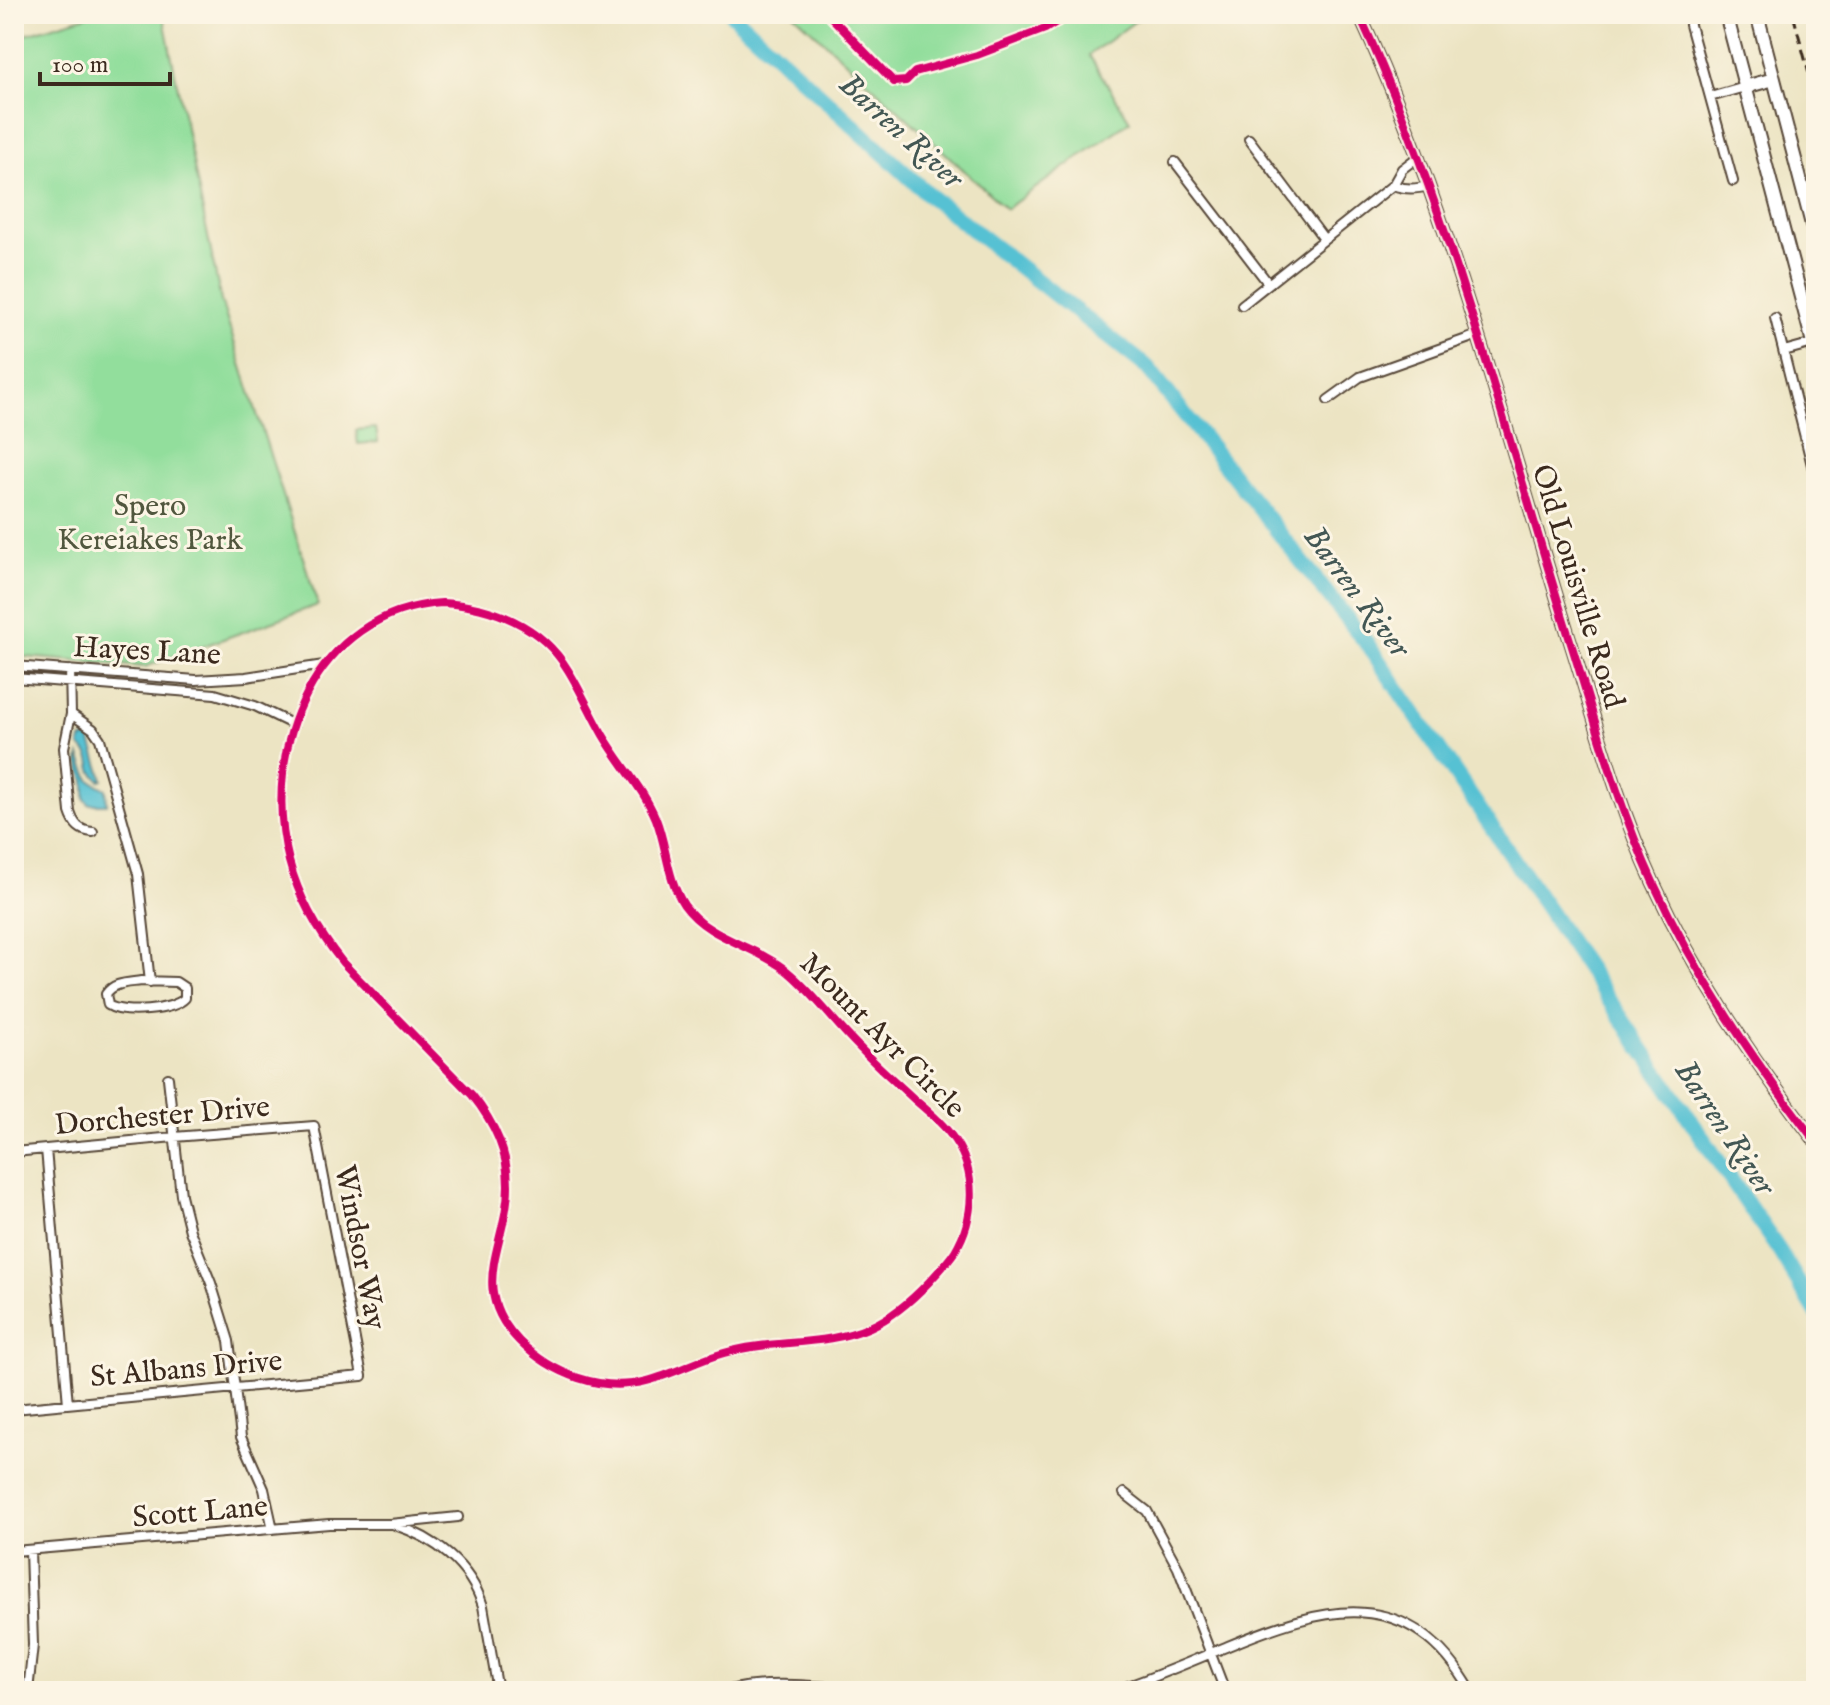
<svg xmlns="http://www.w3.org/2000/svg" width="1830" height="1705" font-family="'IM FELL English',serif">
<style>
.green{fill:#92de9c;stroke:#66845d;stroke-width:2}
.water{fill:#57c1d3;stroke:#497678;stroke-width:2}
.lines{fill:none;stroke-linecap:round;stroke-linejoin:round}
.river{stroke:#57c1d3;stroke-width:16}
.street-casing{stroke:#564637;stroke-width:12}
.secondary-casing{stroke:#564637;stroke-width:15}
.primary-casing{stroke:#564637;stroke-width:16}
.street{stroke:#fff;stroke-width:8}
.secondary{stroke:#fff;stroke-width:11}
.primary{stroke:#fff;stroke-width:12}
.rail{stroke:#3b2a1e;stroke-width:3;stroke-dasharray:12 6;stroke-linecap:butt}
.cycleway-casing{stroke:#fcf5e5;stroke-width:13}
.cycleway{stroke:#d6006c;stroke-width:8}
.labels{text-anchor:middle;stroke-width:6;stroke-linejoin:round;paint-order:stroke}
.park-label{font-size:30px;fill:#51573e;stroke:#fcf5e5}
.street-label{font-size:30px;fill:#3b2a1e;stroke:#fcf5e5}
.water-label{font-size:32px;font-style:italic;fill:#435754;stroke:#fcf5e5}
</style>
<rect width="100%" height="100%" fill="#fcf5e5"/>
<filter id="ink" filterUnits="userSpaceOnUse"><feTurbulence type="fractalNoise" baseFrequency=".0125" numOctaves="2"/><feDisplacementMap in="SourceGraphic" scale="16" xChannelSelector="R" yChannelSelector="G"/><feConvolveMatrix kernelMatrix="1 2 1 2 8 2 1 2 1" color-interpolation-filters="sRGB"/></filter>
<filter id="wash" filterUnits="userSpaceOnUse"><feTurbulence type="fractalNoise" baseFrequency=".006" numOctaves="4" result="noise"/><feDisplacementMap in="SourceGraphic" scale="32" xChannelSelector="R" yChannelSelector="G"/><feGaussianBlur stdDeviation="1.8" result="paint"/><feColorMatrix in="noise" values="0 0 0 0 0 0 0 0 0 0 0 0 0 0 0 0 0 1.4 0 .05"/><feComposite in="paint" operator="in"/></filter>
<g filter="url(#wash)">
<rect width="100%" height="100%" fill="#ece4c3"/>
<path class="green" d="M 93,14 L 163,14 L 221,301 L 318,605 L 145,667 L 14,656 L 14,38 Z
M 794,14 L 1145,14 L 1089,55 L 1130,121 L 1006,209 Z
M 376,428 L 378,442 L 358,444 L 356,430 Z"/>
<path class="water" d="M 87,738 L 90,738 L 103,779 L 100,780 C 87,769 94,765 88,755 C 86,751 82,749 80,746 L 81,739 Z
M 80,756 L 90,780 L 106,789 L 107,804 L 89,804 L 85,799 L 85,781 L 79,764 Z"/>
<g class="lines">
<path class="river" d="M 732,14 L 931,197 L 1147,367 L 1368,645 L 1780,1252 L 1816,1312"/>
</g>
</g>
<g filter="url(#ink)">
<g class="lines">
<defs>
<path id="street" d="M 1690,25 L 1733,181
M 1710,97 L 1745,87
M 1249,139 L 1324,239
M 1175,162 L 1268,283
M 1393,185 L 1402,169 L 1419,156
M 1242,305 L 1393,185 C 1406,190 1416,189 1429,186
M 1775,318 L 1816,481
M 1784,351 L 1813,343
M 1328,400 L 1360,377 L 1478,335
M 442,603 C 492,606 541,625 568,670 C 581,691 591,714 603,735 C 620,764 643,788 656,819 C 667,847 667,879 684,905 C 709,940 755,945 787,971 C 815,994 835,1024 861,1049 C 878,1067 897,1083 915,1100 C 929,1112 945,1125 955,1141 C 977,1173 975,1218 955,1251 C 948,1262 938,1272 929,1282 C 912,1300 893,1317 870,1327 C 825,1347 772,1339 724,1353 C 698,1360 674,1374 647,1381 C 601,1393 552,1374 519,1341 C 466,1287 508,1244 508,1185 C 508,1150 493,1121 472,1095 L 343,963 C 319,933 299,899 289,861 C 260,750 315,611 442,603 Z
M 14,666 L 196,680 L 246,677 L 324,665
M 70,670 L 71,714 L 93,729 L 100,739 L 138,874 L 150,982
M 14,678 L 215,694 L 255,706 L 294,725
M 71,714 L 64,748 L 70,812 C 74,825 80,831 93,832
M 141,981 L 176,982 L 185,988 L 185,998 C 173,1011 123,1015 108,1005 L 106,994 C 114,982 128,983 141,981 Z
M 168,1078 L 181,1195 L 190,1231 L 211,1283 L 229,1341 L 241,1437 L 264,1489 L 273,1529
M 46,1149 L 68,1404
M 14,1152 L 174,1137 L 314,1126 L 362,1376 L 14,1409
M 1124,1493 L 1147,1511 L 1178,1568 L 1225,1691
M 395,1525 C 435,1538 470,1565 483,1606 L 498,1691
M 14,1551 L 329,1524 L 390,1524 L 458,1517
M 28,1691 L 33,1645 L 30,1550
M 727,1691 C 763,1679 832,1687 870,1691
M 1114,1691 C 1153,1678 1190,1662 1228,1646 C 1324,1606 1409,1582 1471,1691"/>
<path id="secondary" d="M 1359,14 C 1451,214 1504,428 1569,637 C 1595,719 1617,804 1653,882 C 1696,976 1753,1060 1816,1142"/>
<path id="primary" d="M 1726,14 L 1816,354
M 1757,14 L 1816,240
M 1745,87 L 1774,79"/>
</defs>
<use href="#street" class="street-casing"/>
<use href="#secondary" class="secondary-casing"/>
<use href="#primary" class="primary-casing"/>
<use href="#street" class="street"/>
<use href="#secondary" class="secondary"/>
<use href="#primary" class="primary"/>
<path class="rail" d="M 1793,14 L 1816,100"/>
<defs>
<path id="cycleway" d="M 828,14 L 894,82 L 906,81 L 915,72 L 977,55 L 1045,29 L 1069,14
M 1359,14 C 1451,214 1504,428 1569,637 C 1595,719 1617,804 1653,882 C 1696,976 1753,1060 1816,1142
M 442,603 C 492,606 541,625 568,670 C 581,691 591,714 603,735 C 620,764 643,788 656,819 C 667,847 667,879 684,905 C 709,940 755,945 787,971 C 815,994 835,1024 861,1049 C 878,1067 897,1083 915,1100 C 929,1112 945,1125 955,1141 C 977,1173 975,1218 955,1251 C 948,1262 938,1272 929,1282 C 912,1300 893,1317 870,1327 C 825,1347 772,1339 724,1353 C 698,1360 674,1374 647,1381 C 601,1393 552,1374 519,1341 C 466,1287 508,1244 508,1185 C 508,1150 493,1121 472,1095 L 343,963 C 319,933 299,899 289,861 C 260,750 315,611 442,603 Z"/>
</defs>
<use href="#cycleway" class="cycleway-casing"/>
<use href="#cycleway" class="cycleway"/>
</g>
</g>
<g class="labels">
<g class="park-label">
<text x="150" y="515">Spero<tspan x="150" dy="34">Kereiakes Park</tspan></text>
</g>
<g class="street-label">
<text transform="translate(1579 586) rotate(73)" y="10">Old Louisville Road</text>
<text transform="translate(147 650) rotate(3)" y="10">Hayes Lane</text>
<text transform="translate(883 1035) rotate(45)" y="10">Mount Ayr Circle</text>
<text transform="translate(162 1115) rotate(-5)" y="10">Dorchester Drive</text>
<text transform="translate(361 1247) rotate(79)" y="10">Windsor Way</text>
<text transform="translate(186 1368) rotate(-5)" y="10">St Albans Drive</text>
<text transform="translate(200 1511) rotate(-5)" y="10">Scott Lane</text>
</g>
<g class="water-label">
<text transform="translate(902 130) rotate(42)" y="11">Barren River</text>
<text transform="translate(1358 591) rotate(53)" y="11">Barren River</text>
<text transform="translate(1726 1127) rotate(56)" y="11">Barren River</text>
</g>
</g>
<rect width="1830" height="1705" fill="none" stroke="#fcf5e5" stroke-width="48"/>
<path d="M40 72v12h130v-12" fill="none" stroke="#3b2a1e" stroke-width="4"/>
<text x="52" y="72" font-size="24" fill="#3b2a1e" stroke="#fcf5e5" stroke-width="6" paint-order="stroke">100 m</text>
</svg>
